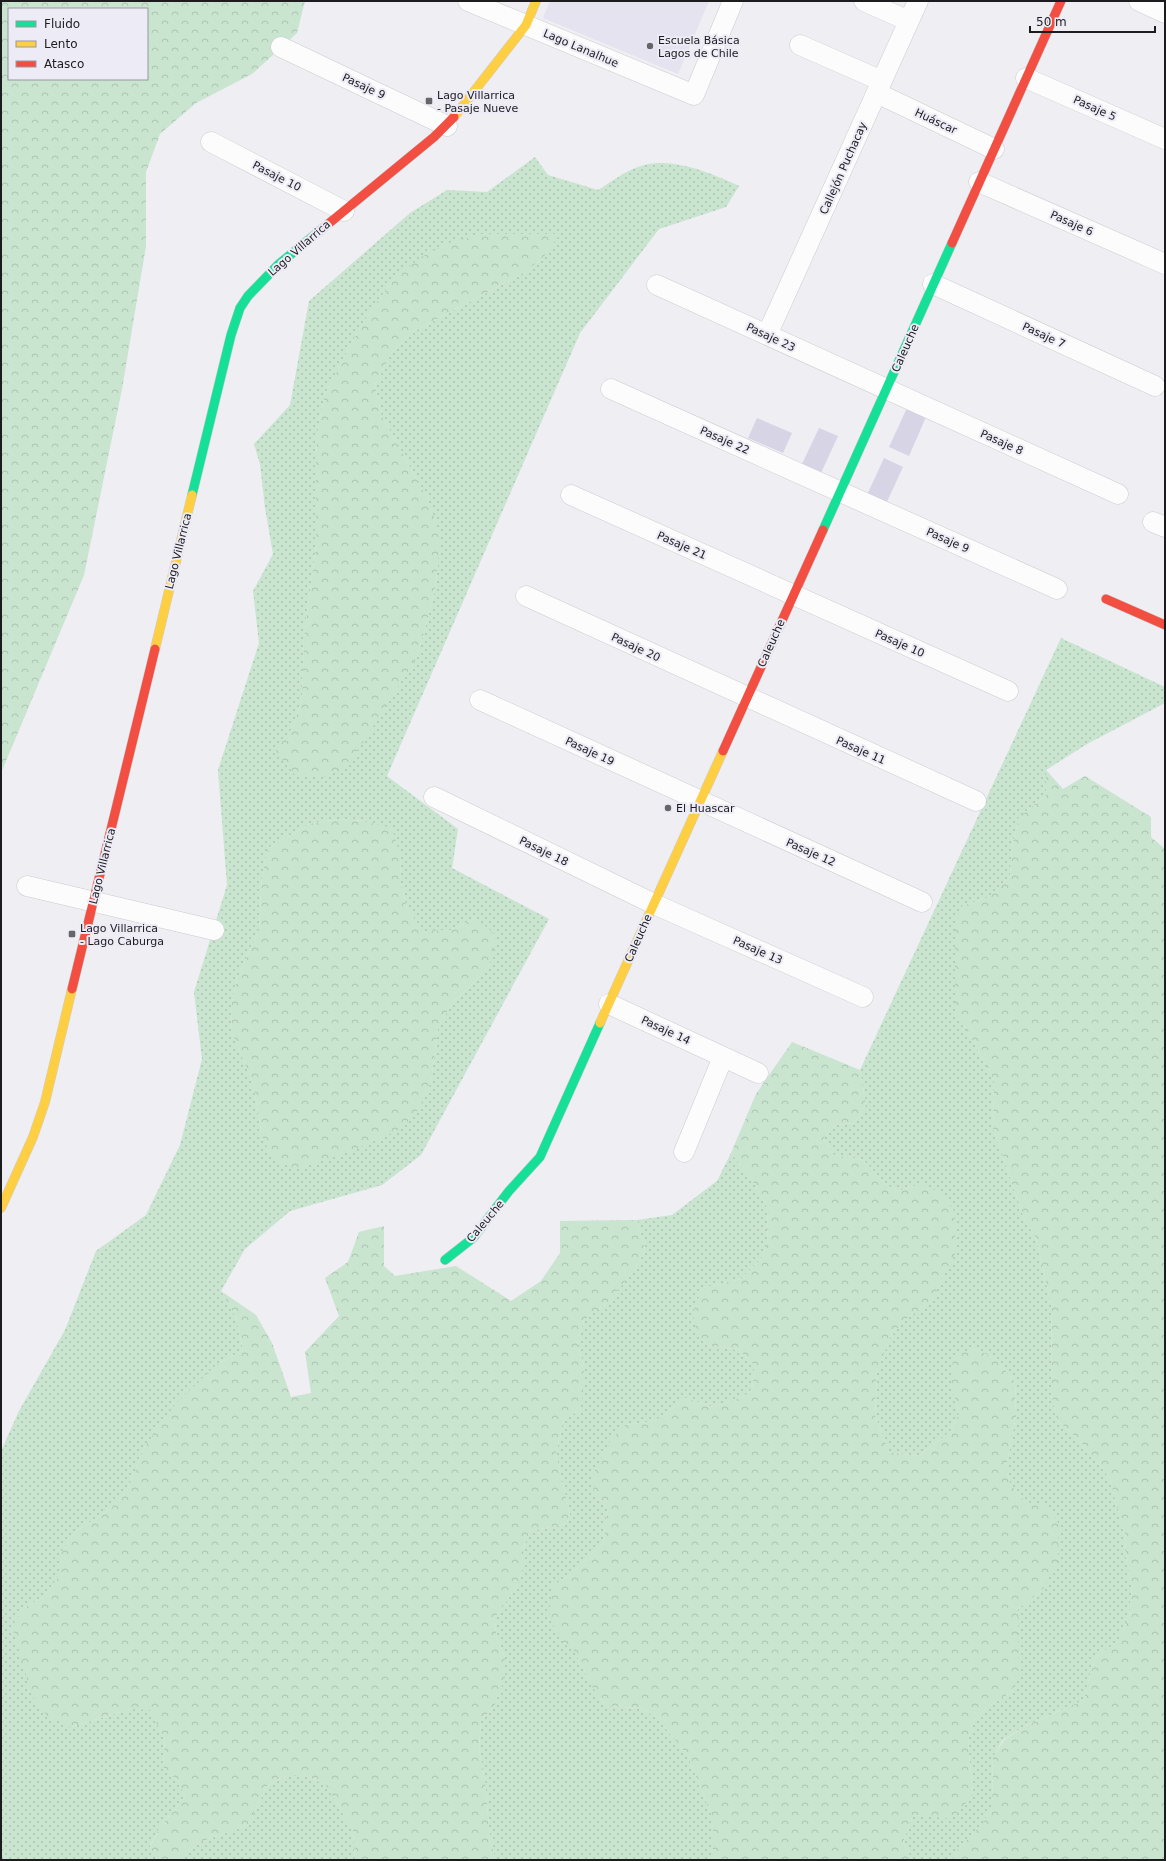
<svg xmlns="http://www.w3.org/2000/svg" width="1166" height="1861" font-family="'DejaVu Sans',sans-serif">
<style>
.built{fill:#e4e3ef}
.grass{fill:url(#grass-dots);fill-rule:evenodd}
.forest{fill:url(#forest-crowns);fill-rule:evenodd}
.building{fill:#d7d4e5}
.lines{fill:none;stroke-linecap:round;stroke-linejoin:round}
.street-casing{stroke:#ccccd0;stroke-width:21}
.fast-casing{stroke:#ccccd0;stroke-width:10}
.slow-casing{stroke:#ccccd0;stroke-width:10}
.jam-casing{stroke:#ccccd0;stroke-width:10}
.street{stroke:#fcfcfd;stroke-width:20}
.fast{stroke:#16e098;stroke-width:9}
.slow{stroke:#ffcf43;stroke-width:9}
.jam{stroke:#f24e42;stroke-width:9}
.poi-dot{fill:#666669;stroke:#ecebf6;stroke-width:1.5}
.labels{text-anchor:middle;stroke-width:4;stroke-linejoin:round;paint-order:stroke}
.poi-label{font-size:11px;fill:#1c1c1f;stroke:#ecebf6;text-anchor:start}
.street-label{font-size:11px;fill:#1c1c1f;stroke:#ecebf6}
</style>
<defs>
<pattern id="grass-dots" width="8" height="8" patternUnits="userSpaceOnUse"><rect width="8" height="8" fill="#c9e4cf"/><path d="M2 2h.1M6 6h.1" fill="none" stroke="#acc3b1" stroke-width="1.8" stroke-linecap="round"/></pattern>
<pattern id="forest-crowns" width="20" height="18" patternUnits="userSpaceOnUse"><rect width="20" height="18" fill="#c9e4cf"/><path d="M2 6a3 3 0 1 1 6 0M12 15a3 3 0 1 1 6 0" fill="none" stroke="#acc3b1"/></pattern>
</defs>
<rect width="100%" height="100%" fill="#eeeef3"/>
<path class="built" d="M 550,1 L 709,1 L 678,74 L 543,18 Z"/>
<path class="grass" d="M 535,157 L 548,175 L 598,190 C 611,182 624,172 638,167 C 668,155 711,173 739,186 L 726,207 L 659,229 L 580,333 L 387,776 L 458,829 L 452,868 L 549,919 L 421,1155 L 382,1185 L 290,1211 L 245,1249 L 221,1291 L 236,1317 L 243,1350 L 216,1365 L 145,1446 L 127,1491 L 114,1506 L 74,1533 L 60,1555 L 60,1575 L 43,1597 L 23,1608 L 71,1727 L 131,1709 L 150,1709 L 165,1739 L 163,1767 L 178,1781 L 185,1796 L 159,1829 L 150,1846 L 157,1860 L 1,1860 L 1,1451 L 19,1411 L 65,1330 L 96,1251 L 146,1215 L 180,1145 L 202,1059 L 194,992 L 227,885 L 218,770 L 259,643 L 253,591 L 273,554 L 265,508 L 260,464 L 254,444 L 290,405 L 309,301 L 410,213 L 447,190 L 487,192 ZM 559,234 L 543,258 L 520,275 L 413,332 L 392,352 L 375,385 L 381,414 L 428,500 L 438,565 L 434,595 L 417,657 L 276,752 L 293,727 L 302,699 L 304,637 L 316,546 L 316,454 L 319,423 L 325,394 L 357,333 L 374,306 L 395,278 ZM 338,819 L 364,821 L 400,855 L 401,883 L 407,909 L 424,932 L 451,930 L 476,918 L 490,964 L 472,985 L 452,1003 L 438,1028 L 431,1082 L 262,1136 L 253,1083 L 232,1033 L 231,1007 L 237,979 L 259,930 L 262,875 L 268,848 L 309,824 Z
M 1061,638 L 1165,687 L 1165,703 L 1087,744 L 1046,770 L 1046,795 L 1019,817 L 1012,847 L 1010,876 L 989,897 L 962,906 L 955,1015 L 968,1032 L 994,1080 L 993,1128 L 1025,1221 L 1036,1238 L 1052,1308 L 1051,1393 L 1057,1420 L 1078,1439 L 1109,1477 L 1125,1535 L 1127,1568 L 1132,1588 L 1129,1617 L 1118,1641 L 1094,1659 L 1084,1700 L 1023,1727 L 1003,1740 L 993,1757 L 992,1809 L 981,1825 L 958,1849 L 953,1860 L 912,1860 L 903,1842 L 913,1815 L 952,1818 L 973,1795 L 968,1742 L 972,1723 L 986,1708 L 1010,1693 L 1018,1674 L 1018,1609 L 1042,1590 L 1025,1502 L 1010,1484 L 1006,1468 L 1016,1416 L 1015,1382 L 995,1358 L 973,1348 L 951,1384 L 959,1414 L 950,1432 L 918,1456 L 889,1452 L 875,1415 L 877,1370 L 891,1336 L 905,1320 L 932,1300 L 920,1184 L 899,1191 L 888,1186 L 863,1160 L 834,1155 L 823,1139 L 836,1125 L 854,1123 L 866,1105 L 860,1070 Z
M 731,1153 L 751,1178 L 768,1209 L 767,1246 L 762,1258 L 741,1279 L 703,1288 L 706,1345 L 739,1350 L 755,1366 L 752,1389 L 745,1396 L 713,1407 L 686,1398 L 655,1421 L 625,1425 L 595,1496 L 608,1509 L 603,1543 L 574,1571 L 552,1587 C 566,1629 579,1670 606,1706 L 641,1708 L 658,1719 L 688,1756 L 713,1819 L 713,1860 L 496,1860 L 490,1840 L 485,1780 L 479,1750 L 481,1720 L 494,1707 L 505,1658 L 497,1638 L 494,1619 L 517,1586 L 523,1568 L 523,1549 L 530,1531 L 566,1524 L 570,1515 L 556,1455 L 563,1421 L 579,1410 L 584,1366 L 577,1343 L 584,1320 L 608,1302 L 635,1269 L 645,1250 L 637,1220 L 672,1215 L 717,1181 Z
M 287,1776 L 307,1776 L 326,1785 L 353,1831 L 355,1860 L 180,1860 L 200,1842 L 248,1825 L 267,1786 Z"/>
<path class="forest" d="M 1,1 L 305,1 L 297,33 L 252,74 L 196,103 L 160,134 L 146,172 L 146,246 L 122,389 L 84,575 L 1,773 ZM 9,9 L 147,9 L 147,79 L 9,79 Z
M 482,234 L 560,234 L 543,258 L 520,275 L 413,332 L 392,352 L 375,385 L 381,414 L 428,500 L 440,534 L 438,565 L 434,595 L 417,657 L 351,761 L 327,777 L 296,776 L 275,752 L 293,727 L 302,699 L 304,637 L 316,546 L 316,454 L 319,423 L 325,394 L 357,333 L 374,306 L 395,278 L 421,257 L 449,243 Z
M 1046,770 L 1063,789 L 1085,776 L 1151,817 L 1151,837 L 1165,849 L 1165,1860 L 953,1860 L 958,1849 L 981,1825 L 992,1809 L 993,1757 L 1004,1740 L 1023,1727 L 1084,1700 L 1094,1659 L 1118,1641 L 1129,1617 L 1132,1588 L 1127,1568 L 1125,1535 L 1109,1477 L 1078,1439 L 1057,1420 L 1051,1393 L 1052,1308 L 1036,1238 L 1025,1221 L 993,1128 L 994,1080 L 968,1032 L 955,1015 L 955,924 L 962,906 L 989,897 L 1010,876 L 1012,847 L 1019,817 L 1046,795 Z
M 338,819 L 364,821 L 392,828 L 400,855 L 401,883 L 407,909 L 424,931 L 451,930 L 476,918 L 497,936 L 490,964 L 472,985 L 452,1003 L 438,1028 L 431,1082 L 421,1107 L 401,1129 L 352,1151 L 297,1169 L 273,1160 L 262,1136 L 253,1083 L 232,1033 L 231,1007 L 237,979 L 259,930 L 262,875 L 268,848 L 309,824 Z
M 792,1042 L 860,1070 L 866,1105 L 854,1123 L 836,1125 L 823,1139 L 834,1155 L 863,1160 L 888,1186 L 899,1191 L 920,1184 L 940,1192 L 955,1212 L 955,1254 L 932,1300 L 905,1320 L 891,1336 L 877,1370 L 875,1415 L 889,1452 L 918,1456 L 950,1432 L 959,1414 L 951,1384 L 953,1357 L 973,1348 L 995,1358 L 1015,1382 L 1016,1416 L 1006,1468 L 1010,1484 L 1025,1502 L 1044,1504 L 1059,1524 L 1058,1563 L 1042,1590 L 1018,1609 L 1019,1674 L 1010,1693 L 986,1708 L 972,1723 L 968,1742 L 973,1795 L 952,1819 L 913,1815 L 903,1842 L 912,1860 L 713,1860 L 713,1819 L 688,1756 L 658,1719 L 641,1708 L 606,1706 L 593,1688 L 573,1649 L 564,1644 L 549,1618 L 552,1587 L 574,1571 L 603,1543 L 608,1509 L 595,1496 L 591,1478 L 610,1441 L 625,1425 L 655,1421 L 686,1398 L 713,1407 L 745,1396 L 752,1389 L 755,1366 L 739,1350 L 706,1345 C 689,1320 691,1314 703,1288 L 741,1279 L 762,1258 L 767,1246 L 768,1209 L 751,1178 L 731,1153 L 756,1094 Z
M 637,1220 L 645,1250 L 635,1269 L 608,1302 L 584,1320 L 577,1343 L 584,1366 L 583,1396 L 579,1410 L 563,1421 L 556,1455 L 570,1515 L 566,1524 L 530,1531 L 523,1549 L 523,1568 L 517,1586 L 494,1619 L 497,1638 L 505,1658 L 505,1677 L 494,1707 L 481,1720 L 479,1750 L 485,1780 L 490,1840 L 496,1860 L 355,1860 L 353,1831 L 326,1785 L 307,1776 L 287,1776 L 267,1786 L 248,1825 L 200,1842 L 180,1860 L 157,1860 L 150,1847 L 159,1829 L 185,1796 L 178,1781 L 163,1767 L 165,1739 L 150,1710 L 131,1709 L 71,1727 L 47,1716 L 32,1696 L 12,1626 L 23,1608 L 43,1597 L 60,1575 L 60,1555 L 74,1533 L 114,1506 L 127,1491 L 145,1446 L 176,1403 L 216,1365 L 243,1350 L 236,1317 L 221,1291 L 256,1315 L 272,1343 L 291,1397 L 311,1393 L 305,1352 L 339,1316 L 325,1278 L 348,1262 L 359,1232 L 384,1226 L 384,1266 L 395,1276 L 456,1266 L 511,1301 L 541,1281 L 560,1253 L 560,1221 Z"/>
<path class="building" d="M 907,408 L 926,417 L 909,456 L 889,447 Z
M 757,418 L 792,433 L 783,453 L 748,438 Z
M 819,428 L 838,436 L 820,475 L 801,466 Z
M 884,458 L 903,467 L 885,506 L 866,497 Z"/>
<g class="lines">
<defs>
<path id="street" d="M 468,1 L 694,95 L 733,1
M 864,1 L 909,21
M 1139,1 L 1165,13
M 800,45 L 882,81
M 281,47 L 447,126
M 1026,78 L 1165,139
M 877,93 L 994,149
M 211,142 L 344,211
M 979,182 L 1165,264
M 933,284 L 1155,386
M 657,285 L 1118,494
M 767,335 L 918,1
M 611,389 L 1057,589
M 571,495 L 1008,691
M 1153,522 L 1165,527
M 526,596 L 976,801
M 480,700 L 922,902
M 434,797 L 654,904 L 863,997
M 27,886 L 214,930
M 609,1004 L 758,1073
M 684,1152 L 723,1057"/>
<path id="fast" d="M 192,495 L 231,335 L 240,308 L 248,296 L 279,264 L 322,229
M 823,530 L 952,243
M 445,1260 L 473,1238 L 509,1191 L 540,1157 L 600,1023"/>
<path id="slow" d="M 454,117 L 526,25 L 536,1
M 155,649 L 192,495
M 600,1023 L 723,751
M 1,1208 L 33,1137 L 45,1102 L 72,989"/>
<path id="jam" d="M 322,229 L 434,137 L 454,117
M 952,243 L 1061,1
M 1106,599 L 1165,625
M 723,751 L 823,530
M 72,989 L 155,649"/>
</defs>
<use href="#street" class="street-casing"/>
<use href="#fast" class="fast-casing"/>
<use href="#slow" class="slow-casing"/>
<use href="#jam" class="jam-casing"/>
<use href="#street" class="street"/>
<use href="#fast" class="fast"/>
<use href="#slow" class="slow"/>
<use href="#jam" class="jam"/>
</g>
<g class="poi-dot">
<circle cx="650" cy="46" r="4"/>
<rect x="425" y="97" width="8" height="8" rx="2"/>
<circle cx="668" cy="808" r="4"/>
<rect x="68" y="930" width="8" height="8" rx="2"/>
</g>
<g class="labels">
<g class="poi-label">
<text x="658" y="44">Escuela Básica<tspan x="658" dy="13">Lagos de Chile</tspan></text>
<text x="437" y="99">Lago Villarrica<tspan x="437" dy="13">- Pasaje Nueve</tspan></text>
<text x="676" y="812">El Huascar</text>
<text x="80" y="932">Lago Villarrica<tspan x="80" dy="13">- Lago Caburga</tspan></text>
</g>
<g class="street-label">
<text transform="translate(581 48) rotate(23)" y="4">Lago Lanalhue</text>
<text transform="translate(364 86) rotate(25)" y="4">Pasaje 9</text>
<text transform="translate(1095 108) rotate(24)" y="4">Pasaje 5</text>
<text transform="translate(936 121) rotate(25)" y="4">Huáscar</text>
<text transform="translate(843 168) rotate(-66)" y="4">Callejón Puchacay</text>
<text transform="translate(277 176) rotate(27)" y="4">Pasaje 10</text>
<text transform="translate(1072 223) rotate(24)" y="4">Pasaje 6</text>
<text transform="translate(299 248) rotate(-41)" y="4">Lago Villarrica</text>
<text transform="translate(1044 335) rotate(25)" y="4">Pasaje 7</text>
<text transform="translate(771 337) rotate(25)" y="4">Pasaje 23</text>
<text transform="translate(905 348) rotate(-66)" y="4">Caleuche</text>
<text transform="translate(725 440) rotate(24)" y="4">Pasaje 22</text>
<text transform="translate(1002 442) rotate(24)" y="4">Pasaje 8</text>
<text transform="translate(948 540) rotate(24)" y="4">Pasaje 9</text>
<text transform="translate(682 545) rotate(24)" y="4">Pasaje 21</text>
<text transform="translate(178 551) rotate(-76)" y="4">Lago Villarrica</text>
<text transform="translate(771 643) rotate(-66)" y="4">Caleuche</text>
<text transform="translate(900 643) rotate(24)" y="4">Pasaje 10</text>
<text transform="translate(636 647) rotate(25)" y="4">Pasaje 20</text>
<text transform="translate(861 750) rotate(24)" y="4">Pasaje 11</text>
<text transform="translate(590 751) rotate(25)" y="4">Pasaje 19</text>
<text transform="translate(544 851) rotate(26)" y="4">Pasaje 18</text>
<text transform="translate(811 852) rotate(24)" y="4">Pasaje 12</text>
<text transform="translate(102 866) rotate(-76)" y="4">Lago Villarrica</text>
<text transform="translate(638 938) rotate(-66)" y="4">Caleuche</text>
<text transform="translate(758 950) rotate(24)" y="4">Pasaje 13</text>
<text transform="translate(666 1030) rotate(25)" y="4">Pasaje 14</text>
<text transform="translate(485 1221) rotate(-50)" y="4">Caleuche</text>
</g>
</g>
<rect width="1166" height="1861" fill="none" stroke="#1c1c1f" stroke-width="4"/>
<rect x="8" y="8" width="140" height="72" fill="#ecebf6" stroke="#9998a0"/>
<rect x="16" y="21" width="20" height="6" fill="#16e098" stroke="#9998a0"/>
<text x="44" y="28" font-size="12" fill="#1c1c1f">Fluido</text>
<rect x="16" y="41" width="20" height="6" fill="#ffcf43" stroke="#9998a0"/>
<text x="44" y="48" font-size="12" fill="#1c1c1f">Lento</text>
<rect x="16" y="61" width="20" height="6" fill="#f24e42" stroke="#9998a0"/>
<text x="44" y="68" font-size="12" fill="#1c1c1f">Atasco</text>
<path d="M1030 26v6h125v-6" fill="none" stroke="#1c1c1f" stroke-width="2"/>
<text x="1036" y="26" font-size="12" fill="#1c1c1f" stroke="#ecebf6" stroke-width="3" paint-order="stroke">50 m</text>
</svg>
